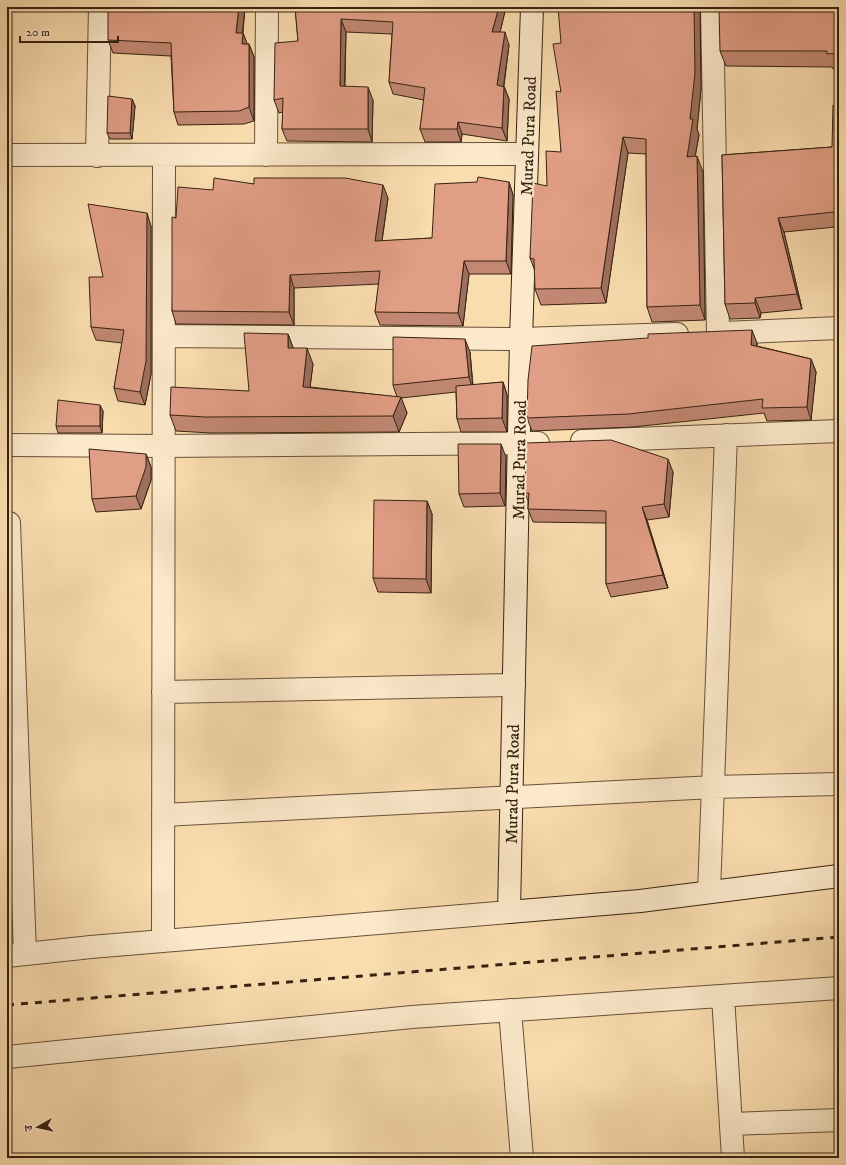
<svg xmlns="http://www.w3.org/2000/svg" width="846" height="1165" font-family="'IM FELL DW Pica','Noto Serif Devanagari',serif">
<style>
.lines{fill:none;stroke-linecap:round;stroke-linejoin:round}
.street-casing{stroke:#675138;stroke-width:24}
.secondary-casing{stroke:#362211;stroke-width:24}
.street{stroke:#fce9cb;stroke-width:22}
.secondary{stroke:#fce9cb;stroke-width:22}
.rail{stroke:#362211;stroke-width:3;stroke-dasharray:7 7;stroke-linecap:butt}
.wall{fill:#c28873;stroke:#362211}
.shaded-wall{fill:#9e6f5e;stroke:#362211}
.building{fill:#e19e86;stroke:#362211}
.labels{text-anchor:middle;stroke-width:4;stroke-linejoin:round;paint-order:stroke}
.street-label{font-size:17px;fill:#362211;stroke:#fce9cb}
</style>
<rect width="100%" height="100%" fill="#faddaf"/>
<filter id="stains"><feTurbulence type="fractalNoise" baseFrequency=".005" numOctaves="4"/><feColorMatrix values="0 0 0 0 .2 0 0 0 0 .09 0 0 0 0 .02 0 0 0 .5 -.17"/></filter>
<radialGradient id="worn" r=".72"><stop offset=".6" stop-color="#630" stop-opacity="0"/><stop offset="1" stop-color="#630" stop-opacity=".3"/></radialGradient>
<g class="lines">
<defs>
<path id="street" d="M 712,7 L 718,333
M 7,155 L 527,154
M 266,155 L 267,7
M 97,156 L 100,7
M 723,333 L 839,328
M 164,336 L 521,339 L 677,334
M 582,441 L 839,431
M 7,445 L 163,446 L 538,443
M 9,523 L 25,954
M 163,692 L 514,685
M 163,815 L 714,787 L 839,784
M 709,892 L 726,435
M 163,941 L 164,155
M 7,956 L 91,947 L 509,912
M 723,996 L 733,1158
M 510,1010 L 522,1158
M 7,1057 L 412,1017 L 839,988
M 732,1124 L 839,1120"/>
<path id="secondary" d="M 532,7 L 521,339 L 509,912 L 640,901 L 839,876"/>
</defs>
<use href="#street" class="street-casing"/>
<use href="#secondary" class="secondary-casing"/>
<use href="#street" class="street"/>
<use href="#secondary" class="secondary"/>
<path class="rail" d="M 7,1005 L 839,937"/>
</g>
<path class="wall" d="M 245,7 L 243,33 L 247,44 L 249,44 L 254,57 L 254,121 L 244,124 L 178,125 L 174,112 L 171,56 L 113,53 L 108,40 L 137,10 Z
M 295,7 L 506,7 L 500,32 L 509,45 L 504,86 L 509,99 L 507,141 L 462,134 L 461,142 L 425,142 L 420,129 L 424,100 L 393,94 L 389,82 L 392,34 L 346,32 L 345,86 L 373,100 L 372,142 L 287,141 L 282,129 L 283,112 L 279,113 L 274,100 L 298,41 Z
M 700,7 L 701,89 L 697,129 L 699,135 L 695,157 L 703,172 L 705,320 L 652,322 L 647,307 L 646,154 L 628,153 L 606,303 L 541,305 L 535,289 L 535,271 L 530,258 L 547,186 L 561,152 L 561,43 Z
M 839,7 L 839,69 L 833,69 L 832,67 L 726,66 L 720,51 Z
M 132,99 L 135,106 L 132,139 L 110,139 L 107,133 Z
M 832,147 L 836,227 L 784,232 L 802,309 L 761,313 L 760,318 L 730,319 L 725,304 L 722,155 Z
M 509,182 L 513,195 L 511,274 L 469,274 L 463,326 L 380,325 L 375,312 L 379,284 L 294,288 L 294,325 L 176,324 L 172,311 L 176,218 L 213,190 L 254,184 L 388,198 L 382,241 L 432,238 Z
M 151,226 L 151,374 L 145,405 L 118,401 L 114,388 L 122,343 L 96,340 L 91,327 L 103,277 Z
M 288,334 L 293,348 L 313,364 L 310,387 L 397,397 L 393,385 L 470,352 L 473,385 L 503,382 L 507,395 L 507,432 L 461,432 L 457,419 L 456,392 L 401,398 L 407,413 L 399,432 L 211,433 L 176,431 L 170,415 L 249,391 Z
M 757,343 L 757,346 L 811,359 L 816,372 L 811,420 L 767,421 L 764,413 L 633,427 L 532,431 L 527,418 Z
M 103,411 L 102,433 L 58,433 L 56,426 Z
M 146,454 L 151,467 L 151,480 L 141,509 L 96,512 L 92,499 Z
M 506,457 L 505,506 L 464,507 L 459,494 Z
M 673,472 L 669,517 L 647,520 L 668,588 L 611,597 L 606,584 L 606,523 L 533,522 L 528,509 L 528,501 L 525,493 Z
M 427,501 L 432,514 L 431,593 L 378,592 L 373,578 Z"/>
<path class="shaded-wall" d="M 239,7 L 245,7 L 241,46 L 236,33 Z
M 499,7 L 506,7 L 497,45 L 492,32 Z
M 694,7 L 700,7 L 701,89 L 697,129 L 699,135 L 692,173 L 687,157 L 690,119 Z
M 341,19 L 346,32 L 344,98 L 340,86 Z
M 505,32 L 509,45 L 502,97 L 497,85 Z
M 243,33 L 248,46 L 242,44 Z
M 249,44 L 254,57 L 254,121 L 249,107 Z
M 368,87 L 373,100 L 372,142 L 368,129 Z
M 504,87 L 509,99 L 507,141 L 502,128 Z
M 132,99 L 135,106 L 132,139 L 130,133 Z
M 458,122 L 462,134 L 461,142 L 457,129 Z
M 623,137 L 628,153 L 606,303 L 601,288 Z
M 697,156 L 703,172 L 705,320 L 700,305 Z
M 509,182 L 513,195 L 511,274 L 506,261 Z
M 383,185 L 388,198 L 380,254 L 375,241 Z
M 147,213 L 151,226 L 151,374 L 145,405 L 140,392 Z
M 778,218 L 784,232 L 802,309 L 797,294 Z
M 464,261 L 469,274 L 463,326 L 458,313 Z
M 290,275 L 294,288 L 294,325 L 289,312 Z
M 755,298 L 761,313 L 760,318 L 755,303 Z
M 752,330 L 757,343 L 755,358 L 751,345 Z
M 288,334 L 294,350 L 288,348 Z
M 465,339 L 470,352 L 473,390 L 469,377 Z
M 307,348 L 313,364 L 308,403 L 303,387 Z
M 811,359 L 816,372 L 811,420 L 807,407 Z
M 503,382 L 507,395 L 507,432 L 502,418 Z
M 401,397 L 407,413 L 399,432 L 393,416 Z
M 100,405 L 103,411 L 102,433 L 100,426 Z
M 501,444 L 506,457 L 505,506 L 500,493 Z
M 146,454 L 151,467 L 151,480 L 141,509 L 136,496 Z
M 668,459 L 673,472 L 669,517 L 664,504 Z
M 427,501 L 432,514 L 431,593 L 426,579 Z
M 642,507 L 647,520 L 668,588 L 663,575 Z"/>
<path class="building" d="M 108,7 L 118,7 L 137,10 L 137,7 L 239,7 L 236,33 L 243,33 L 242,44 L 249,44 L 249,107 L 239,111 L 174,112 L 171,43 L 108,40 Z
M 295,7 L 499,7 L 492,32 L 505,32 L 497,85 L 504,87 L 502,128 L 458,122 L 457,129 L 420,129 L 425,88 L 389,82 L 393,22 L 341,19 L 340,86 L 368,87 L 368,129 L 282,129 L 283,98 L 274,100 L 275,43 L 298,41 Z
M 558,7 L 694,7 L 695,73 L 690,119 L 693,119 L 687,157 L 697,156 L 700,305 L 647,307 L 646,139 L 623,137 L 601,288 L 535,289 L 534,259 L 530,258 L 533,183 L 547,186 L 546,151 L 561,152 L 556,91 L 561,92 L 553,44 L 561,43 Z
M 719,7 L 839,7 L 839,53 L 827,54 L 827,51 L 720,51 Z
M 108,96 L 132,99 L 130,133 L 107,133 Z
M 833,105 L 839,105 L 839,246 L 834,212 L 778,218 L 797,294 L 755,298 L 755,303 L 725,304 L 722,155 L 832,147 Z
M 478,177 L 509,182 L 506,261 L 464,261 L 458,313 L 375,312 L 380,271 L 290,275 L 289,312 L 172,311 L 172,217 L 176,218 L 178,187 L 213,190 L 214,178 L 254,184 L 254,178 L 345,178 L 383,185 L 375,241 L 432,238 L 435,184 L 477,182 Z
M 88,204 L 147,213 L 146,361 L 140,392 L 114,388 L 124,330 L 91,327 L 89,277 L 103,277 Z
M 752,330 L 751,345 L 811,359 L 807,407 L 762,408 L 763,399 L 628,414 L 527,418 L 528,380 L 532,346 L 648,338 L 648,334 Z
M 244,333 L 288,334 L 288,348 L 307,348 L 303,387 L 401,397 L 393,416 L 205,417 L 170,415 L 171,387 L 249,391 Z
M 393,337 L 465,339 L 469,377 L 393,385 Z
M 503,382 L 502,418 L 457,419 L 456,386 Z
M 58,400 L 100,405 L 100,426 L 56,426 Z
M 611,440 L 668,459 L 664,504 L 642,507 L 663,575 L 606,584 L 606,511 L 528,509 L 529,493 L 525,493 L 526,443 Z
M 458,444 L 501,444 L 500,493 L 459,494 Z
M 89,449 L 146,454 L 146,467 L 136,496 L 92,499 Z
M 374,500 L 427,501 L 426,579 L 373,578 Z"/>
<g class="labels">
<g class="street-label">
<text transform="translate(528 136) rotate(-88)" y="6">Murad Pura Road</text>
<text transform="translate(519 460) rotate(-89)" y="6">Murad Pura Road</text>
<text transform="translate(512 784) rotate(-89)" y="6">Murad Pura Road</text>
</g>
</g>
<rect width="846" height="1165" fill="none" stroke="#faddaf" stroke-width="24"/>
<rect x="8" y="8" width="830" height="1149" fill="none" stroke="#362211" stroke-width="2"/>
<rect x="12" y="12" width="822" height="1141" fill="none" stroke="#362211"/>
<g transform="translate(38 1127) rotate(262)" stroke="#fce9cb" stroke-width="3" paint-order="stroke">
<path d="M0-3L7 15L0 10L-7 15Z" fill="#362211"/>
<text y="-6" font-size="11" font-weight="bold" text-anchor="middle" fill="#362211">उ</text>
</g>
<path d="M20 36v6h98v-6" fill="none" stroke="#362211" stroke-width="2"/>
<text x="26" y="36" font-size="12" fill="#362211" stroke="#fce9cb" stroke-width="3" paint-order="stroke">20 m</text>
<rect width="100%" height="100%" filter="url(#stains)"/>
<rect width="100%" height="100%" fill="url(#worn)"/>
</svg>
